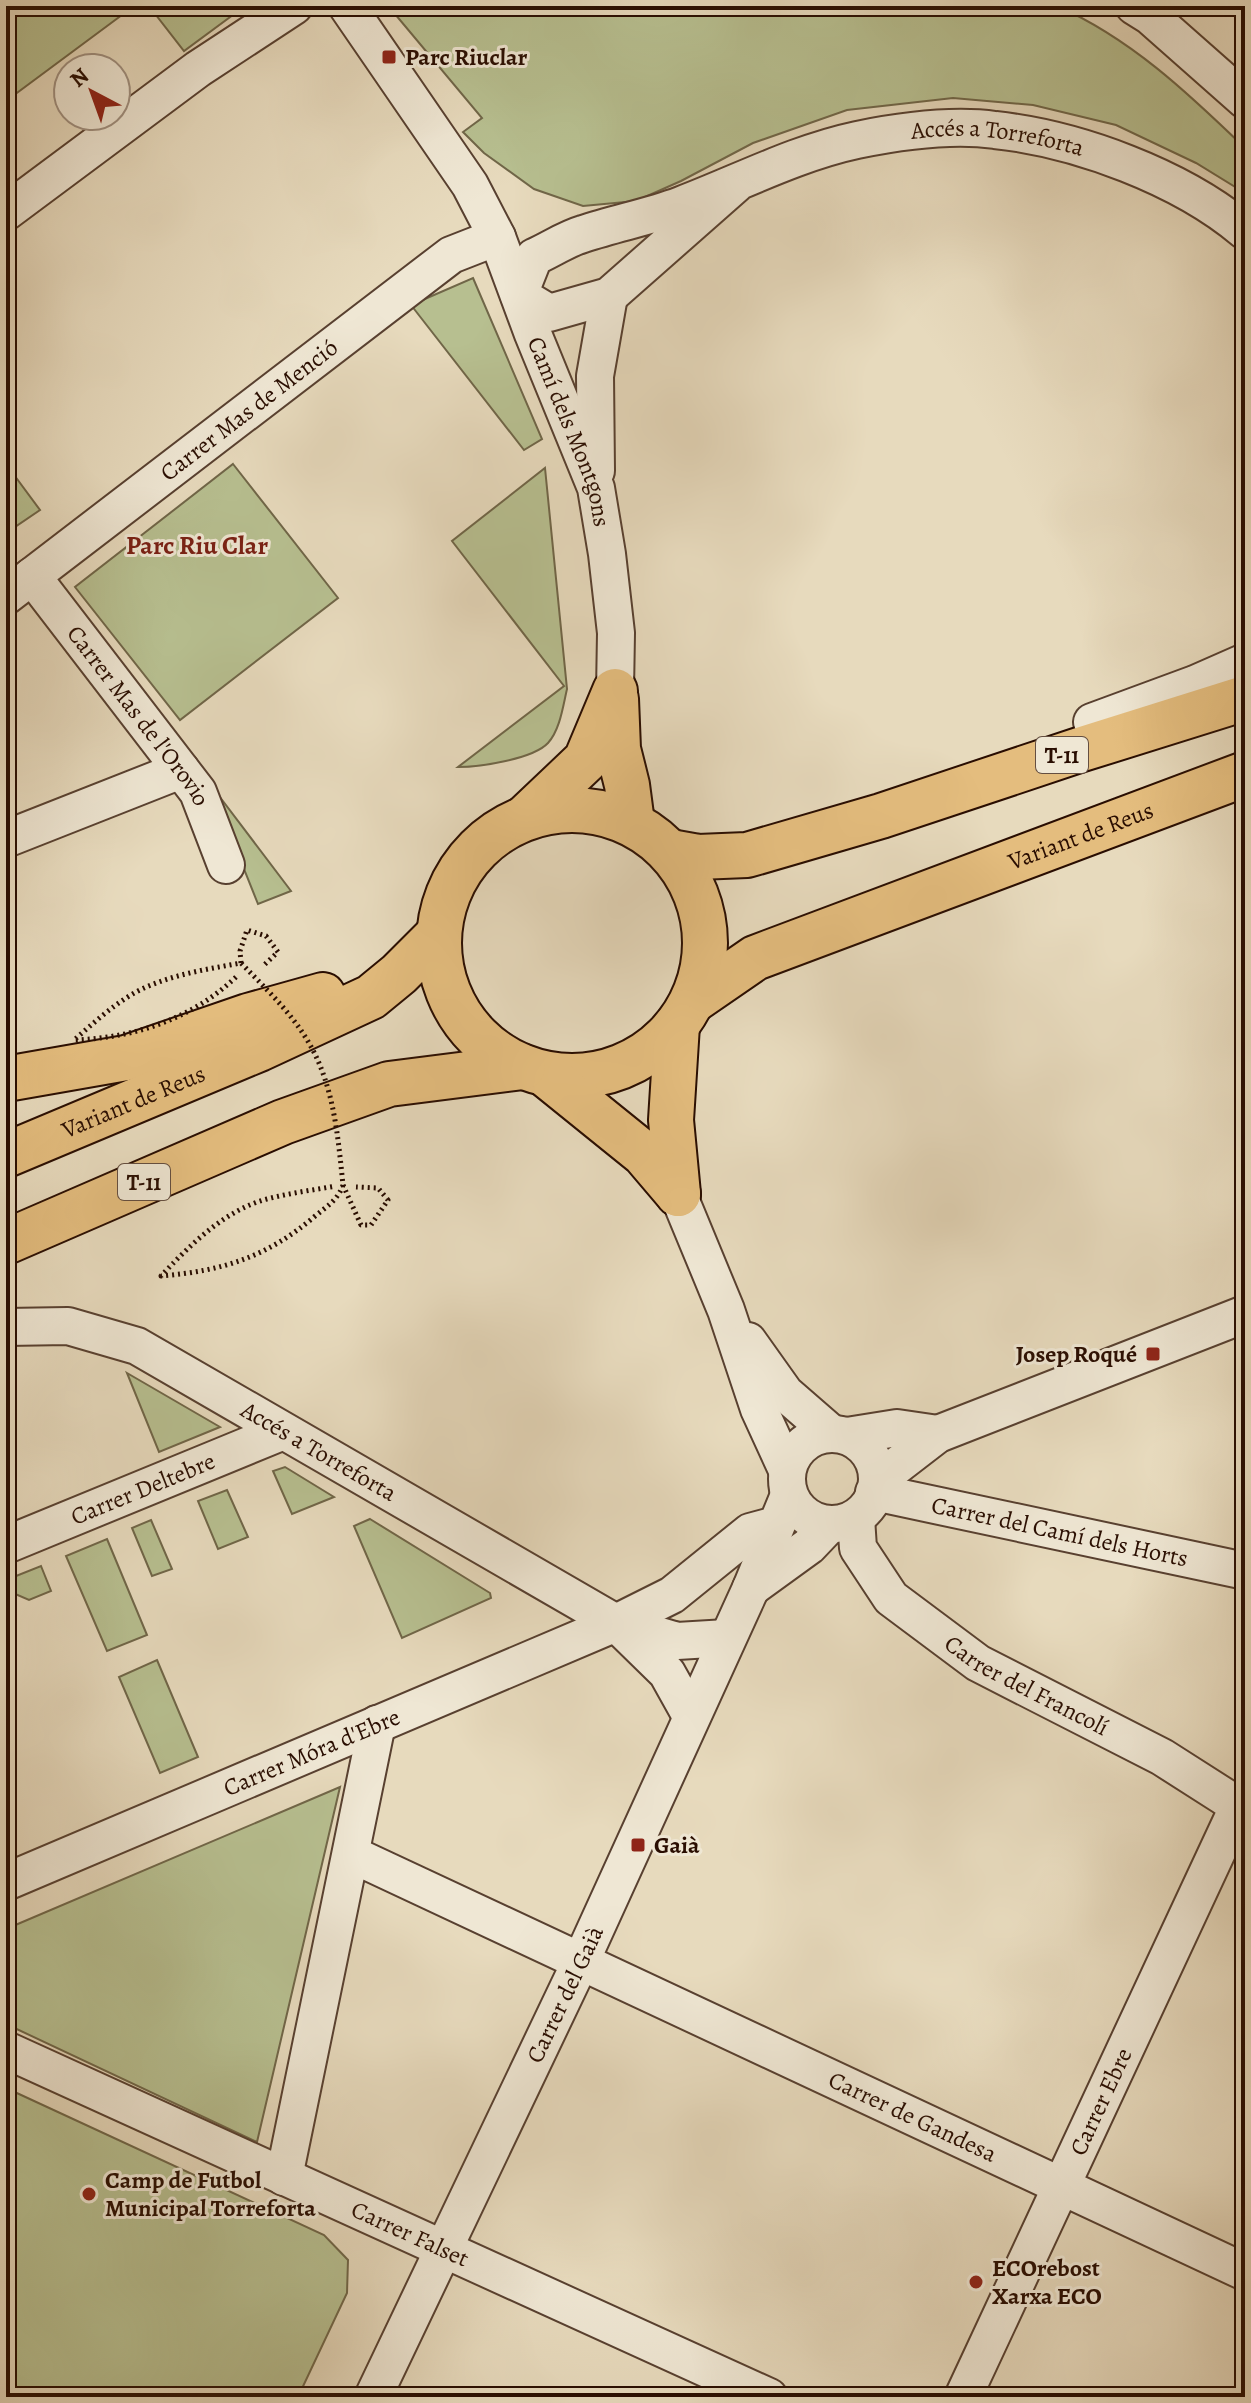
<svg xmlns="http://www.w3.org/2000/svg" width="1251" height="2403" font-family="Alegreya,serif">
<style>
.green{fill:#b7bf90;stroke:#706648;stroke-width:2}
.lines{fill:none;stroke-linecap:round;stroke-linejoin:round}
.minor-casing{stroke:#584030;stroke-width:40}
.highway-casing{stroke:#290d01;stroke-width:48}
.path{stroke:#290d01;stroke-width:5;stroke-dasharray:2 4;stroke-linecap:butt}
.minor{stroke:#efe7d4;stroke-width:36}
.highway{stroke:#e4bd7e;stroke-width:44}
.path-bridge{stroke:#290d01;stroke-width:5;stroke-dasharray:2 4;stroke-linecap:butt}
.poi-dot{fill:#8f2418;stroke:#efe7d4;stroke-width:3}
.labels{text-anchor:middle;stroke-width:6;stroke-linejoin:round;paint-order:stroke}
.shield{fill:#efe7d4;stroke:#644e40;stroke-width:2}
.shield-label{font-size:22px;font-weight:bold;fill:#290d01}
.poi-label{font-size:24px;font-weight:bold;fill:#290d01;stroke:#efe7d4;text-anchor:start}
.street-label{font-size:24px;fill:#290d01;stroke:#efe7d4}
.neighbourhood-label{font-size:26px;font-weight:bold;fill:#7a1f14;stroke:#efe7d4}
</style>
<rect width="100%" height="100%" fill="#e7dabd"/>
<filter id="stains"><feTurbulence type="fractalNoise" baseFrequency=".0025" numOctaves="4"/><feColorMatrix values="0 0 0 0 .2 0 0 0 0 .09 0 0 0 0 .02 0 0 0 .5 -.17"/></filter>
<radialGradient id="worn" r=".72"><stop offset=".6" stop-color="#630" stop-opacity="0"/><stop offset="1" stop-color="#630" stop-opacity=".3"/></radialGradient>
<path class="green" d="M 6,6 L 134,6 L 6,101 Z
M 149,6 L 245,6 L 184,51 Z
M 385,6 L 1057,6 C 1130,38 1188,93 1245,148 L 1245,193 L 1196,163 L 1116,125 L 1033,105 L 953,98 L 847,110 L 753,143 L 681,181 L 636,201 L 583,206 L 534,189 L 484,153 L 463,132 L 482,118 L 395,14 Z
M 473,278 L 542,439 L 524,450 L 411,305 Z
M 6,464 L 40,510 L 6,533 Z
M 233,464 L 338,598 L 180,720 L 75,587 Z
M 545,468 L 567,689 C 563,706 560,730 548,743 C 533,759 480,767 458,767 L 564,686 L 452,541 Z
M 210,784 L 291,891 L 258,904 Z
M 127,1373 L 220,1427 L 159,1452 Z
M 285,1467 L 334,1497 L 292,1514 L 273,1471 Z
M 227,1490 L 248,1537 L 218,1549 L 198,1501 Z
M 370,1519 L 490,1593 L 491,1598 L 402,1638 L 354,1526 Z
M 151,1520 L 172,1569 L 152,1576 L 132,1528 Z
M 107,1539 L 147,1635 L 107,1651 L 66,1556 Z
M 41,1566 L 51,1591 L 29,1600 L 6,1590 L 6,1580 Z
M 157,1660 L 198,1757 L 160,1773 L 119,1677 Z
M 340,1787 L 257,2142 L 6,2024 L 6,1929 Z
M 6,2088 L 324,2235 L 348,2260 L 347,2293 L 298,2397 L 6,2397 Z"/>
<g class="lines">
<defs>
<g id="minor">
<path id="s1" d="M 347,6 L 470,185 L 497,237 L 533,334 L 596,488 L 607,554 L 616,633 L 615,691"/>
<path d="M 1134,6 L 1150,16 L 1245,100"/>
<path id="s2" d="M 736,184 L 609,296 L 549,313 L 519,295 L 534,257 C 550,250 566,239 583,234 C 616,223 649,217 681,205 C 739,183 796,153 857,140 C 901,131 951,124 995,130 C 1078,139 1181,177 1245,231"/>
<path d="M 6,212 L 198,69 L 294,6"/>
<path d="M 596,471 L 595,376 L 609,296"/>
<path id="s3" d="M 32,576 L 198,792 L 226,865"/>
<path id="s4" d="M 6,596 L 451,255 L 497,237"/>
<path d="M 1092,722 L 1195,684 L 1245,662"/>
<path d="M 6,839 L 181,770"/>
<path d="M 678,1194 L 726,1310 L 759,1409 L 787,1470"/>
<path id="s5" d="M 6,1327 L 68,1326 L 137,1346 L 616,1623 L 677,1641 L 727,1638"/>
<path d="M 748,1341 L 785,1393 L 831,1433"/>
<circle cx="832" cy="1479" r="45"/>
<path d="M 847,1436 L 897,1428 L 938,1434"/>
<path d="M 877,1481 L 938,1434 L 1245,1314"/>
<path id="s6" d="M 874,1492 L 1245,1571"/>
<path id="s7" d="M 856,1518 L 858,1548 L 891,1598 L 978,1663 L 1162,1757 L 1245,1810"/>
<path id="s8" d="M 6,1545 L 281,1432"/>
<path d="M 751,1588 L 809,1546 L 829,1525"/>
<path d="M 620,1627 L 667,1673 L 691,1716"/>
<path id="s9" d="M 351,1854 L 1245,2272"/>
<path id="s10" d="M 6,1882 L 616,1623 L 672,1595 L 750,1532 L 776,1525"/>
<path id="s11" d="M 6,2050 L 769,2397"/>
<path d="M 284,2177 L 377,1724"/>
<path id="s12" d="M 373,2397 L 581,1961 L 751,1588 L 789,1495"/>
<path id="s13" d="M 963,2397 L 1239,1805"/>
</g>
<g id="highway">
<path d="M 616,699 L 618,749 L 627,785 L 632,823"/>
<circle cx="572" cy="943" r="133"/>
<path d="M 526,817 L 586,760 L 615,691"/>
<path d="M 670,852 L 698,857 L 747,855 L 881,816 L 1079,750 L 1245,698"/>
<path id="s14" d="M 694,1000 L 755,958 L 1245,774"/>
<path d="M 677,1025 L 671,1120 L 678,1194"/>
<path d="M 545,1074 L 644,1154 L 678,1194"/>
<path d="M 6,1079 L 126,1058 L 248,1016 L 323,995"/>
<path id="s15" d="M 6,1155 L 259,1049 L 371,997 L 399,974 L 437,936"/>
<path d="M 6,1242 L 283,1122 L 389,1084 L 523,1067"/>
</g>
</defs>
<use href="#minor" class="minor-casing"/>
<use href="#highway" class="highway-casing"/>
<path class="path" d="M 241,963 L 240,951 L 247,930 L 266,936 L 278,952 L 263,966
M 343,1185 L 361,1225 L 371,1225 L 388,1200 L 378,1188 L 356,1187"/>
<use href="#minor" class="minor"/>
<use href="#highway" class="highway"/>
<path class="path-bridge" d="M 236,977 C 192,1019 134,1038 74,1040 C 95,1022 118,1000 144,988 C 175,974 208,969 241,963 C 265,988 291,1012 309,1043 C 334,1086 338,1137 343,1185 C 338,1200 326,1207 314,1217 C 267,1257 222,1271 161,1276 C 190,1245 225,1210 267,1199 C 290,1193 313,1190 336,1186"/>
</g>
<g class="poi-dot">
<rect x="381" y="49" width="16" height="16" rx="4"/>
<rect x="1145" y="1346" width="16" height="16" rx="4"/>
<rect x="630" y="1837" width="16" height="16" rx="4"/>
<circle cx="89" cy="2194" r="8"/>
<circle cx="976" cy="2282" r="8"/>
</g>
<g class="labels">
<g class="shield">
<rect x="1036" y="737" width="52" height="36" rx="6"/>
<rect x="118" y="1164" width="52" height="36" rx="6"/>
</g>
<g class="shield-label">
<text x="1062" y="763">T-11</text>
<text x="144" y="1190">T-11</text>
</g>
<g class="poi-label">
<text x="405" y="65">Parc Riuclar</text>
<text x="1137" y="1362" text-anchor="end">Josep Roqué</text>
<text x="654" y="1853">Gaià</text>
<text x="105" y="2188">Camp de Futbol<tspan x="105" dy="28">Municipal Torreforta</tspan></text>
<text x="992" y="2276">ECOrebost<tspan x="992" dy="28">Xarxa ECO</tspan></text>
</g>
<g class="street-label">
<text dy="8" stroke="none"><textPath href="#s2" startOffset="794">Accés a Torreforta</textPath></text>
<text dy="8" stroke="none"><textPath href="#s4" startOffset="306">Carrer Mas de Menció</textPath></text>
<text dy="8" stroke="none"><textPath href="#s1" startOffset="484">Camí dels Montgons</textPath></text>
<text dy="8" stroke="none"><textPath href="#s3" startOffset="176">Carrer Mas de l'Orovio</textPath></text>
<text dy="8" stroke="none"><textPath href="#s14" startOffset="422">Variant de Reus</textPath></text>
<text dy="8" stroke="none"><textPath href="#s15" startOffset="138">Variant de Reus</textPath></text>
<text dy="8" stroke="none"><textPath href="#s5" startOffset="344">Accés a Torreforta</textPath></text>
<text dy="8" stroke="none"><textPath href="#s8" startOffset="148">Carrer Deltebre</textPath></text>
<text dy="8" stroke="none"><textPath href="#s6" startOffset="190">Carrer del Camí dels Horts</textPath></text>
<text dy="8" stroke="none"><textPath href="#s7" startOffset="252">Carrer del Francolí</textPath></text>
<text dy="8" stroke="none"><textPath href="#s10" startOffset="332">Carrer Móra d'Ebre</textPath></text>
<text dy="8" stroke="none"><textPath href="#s12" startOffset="446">Carrer del Gaià</textPath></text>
<text dy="8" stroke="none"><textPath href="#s13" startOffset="326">Carrer Ebre</textPath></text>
<text dy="8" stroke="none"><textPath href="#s9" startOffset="620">Carrer de Gandesa</textPath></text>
<text dy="8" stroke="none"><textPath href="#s11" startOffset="444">Carrer Falset</textPath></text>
</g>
<g class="neighbourhood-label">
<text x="197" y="554">Parc Riu Clar</text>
</g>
</g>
<rect width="1251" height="2403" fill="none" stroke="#e7dabd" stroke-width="32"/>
<rect x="8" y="8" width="1235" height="2387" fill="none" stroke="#290d01" stroke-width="4"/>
<rect x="16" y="16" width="1219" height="2371" fill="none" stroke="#290d01" stroke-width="2"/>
<g transform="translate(92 92) rotate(319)"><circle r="38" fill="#efe7d4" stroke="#a09080" stroke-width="2"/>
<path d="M0-6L14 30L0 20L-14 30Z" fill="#8f2418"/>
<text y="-12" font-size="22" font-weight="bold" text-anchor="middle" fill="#290d01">N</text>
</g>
<rect width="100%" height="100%" filter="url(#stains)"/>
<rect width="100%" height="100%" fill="url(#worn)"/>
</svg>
